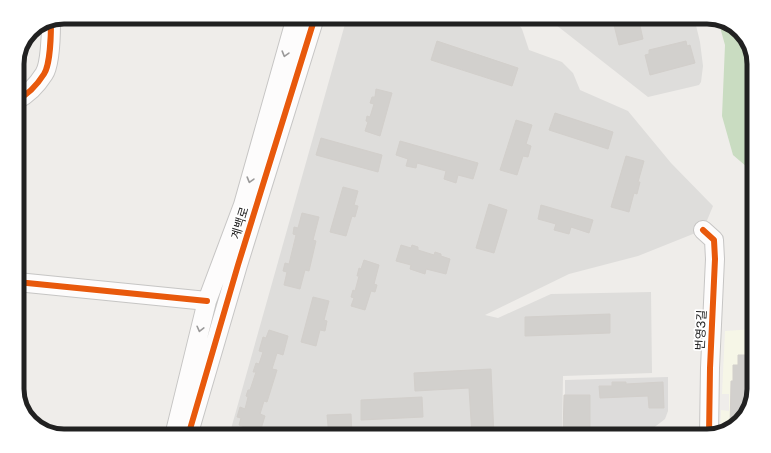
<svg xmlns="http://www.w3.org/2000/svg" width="771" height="453" font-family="'Public Sans','Noto Sans KR',sans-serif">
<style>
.residential{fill:#dedddb}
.education{fill:#f6f6e7}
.religious{fill:#dddcdb}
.forest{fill:#c9dcc1}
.building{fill:#d2d0cd;stroke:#d2cfcb}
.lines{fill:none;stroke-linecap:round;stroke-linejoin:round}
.minor-casing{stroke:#c6c5c4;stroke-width:20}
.minor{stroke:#fdfcfc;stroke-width:18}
.cycleway-casing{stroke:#fff;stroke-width:8}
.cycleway{stroke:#e8590c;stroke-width:6}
.oneway{stroke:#9a9999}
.labels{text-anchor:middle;stroke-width:3.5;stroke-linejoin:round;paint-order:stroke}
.street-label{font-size:12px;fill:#212121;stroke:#fff}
.rim{fill:none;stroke:#212121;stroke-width:5}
</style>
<rect width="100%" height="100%" fill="#efedea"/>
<path class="residential" d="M 347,17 L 513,17 L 522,29 L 529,50 L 562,62 L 573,73 L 580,90 L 628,111 L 671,163 L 713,206 L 703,230 L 638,256 L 569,274 L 485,315 L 498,318 L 551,294 L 651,292 L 652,373 L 563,376 L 562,436 L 229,436 Z
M 550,17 L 694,17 L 700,42 L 703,66 L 701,82 L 699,85 L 695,86 L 648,97 L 551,21 Z"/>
<path class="education" d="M 754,329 L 754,389 L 748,412 L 730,430 L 720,432 L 721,410 L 729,411 L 729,394 L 722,394 L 725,331 Z"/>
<path class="religious" d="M 668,377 L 668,411 L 665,419 L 643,436 L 565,436 L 565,380 Z"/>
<path class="forest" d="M 718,20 L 730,23 L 748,41 L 754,62 L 754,173 L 733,155 L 722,116 L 725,45 Z"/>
<path class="building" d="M 612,17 L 638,17 L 643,39 L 619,45 Z
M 437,41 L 518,68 L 512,86 L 431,60 Z
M 686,41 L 687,46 L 690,45 L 695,63 L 650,75 L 645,55 L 649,54 L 649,50 Z
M 376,89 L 392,93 L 380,136 L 365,131 L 368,122 L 366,121 L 367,116 L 370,117 L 374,104 L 370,103 L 372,97 L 375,97 Z
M 555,113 L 613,132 L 608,149 L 549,130 Z
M 516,120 L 532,125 L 526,144 L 531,146 L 528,157 L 523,156 L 517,175 L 500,170 Z
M 321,138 L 382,155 L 378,172 L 316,155 Z
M 400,141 L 478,163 L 473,179 L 458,175 L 456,183 L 444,179 L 446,171 L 417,163 L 416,168 L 406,166 L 408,159 L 396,155 Z
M 626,156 L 644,161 L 638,182 L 640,182 L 637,194 L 634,193 L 629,212 L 611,207 Z
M 343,187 L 358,191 L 354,205 L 358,206 L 355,217 L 352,216 L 346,236 L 330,232 Z
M 489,204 L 507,210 L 494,253 L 476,248 Z
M 541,205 L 593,220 L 589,233 L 571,227 L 569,234 L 554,230 L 556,224 L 538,219 Z
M 302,213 L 319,217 L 313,240 L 316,241 L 309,271 L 305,270 L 300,289 L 284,285 L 287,272 L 283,271 L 285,263 L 289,264 L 296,235 L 293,234 L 294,227 L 298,228 Z
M 401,245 L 411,248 L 412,245 L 418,247 L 418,250 L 434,255 L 435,252 L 441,254 L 441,256 L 450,259 L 446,274 L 426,269 L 425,274 L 410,269 L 411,265 L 396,261 Z
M 364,260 L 379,265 L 374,284 L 377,285 L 375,292 L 371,291 L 365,310 L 351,306 L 354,298 L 351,297 L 353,290 L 355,291 L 359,276 L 357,276 L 359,268 L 361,269 Z
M 313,297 L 329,301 L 324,320 L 327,321 L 325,331 L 320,330 L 316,346 L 301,342 Z
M 610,314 L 610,333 L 525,336 L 525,317 Z
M 269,330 L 288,336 L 283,355 L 277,353 L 272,369 L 277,370 L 267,402 L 264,401 L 260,414 L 265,416 L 260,432 L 239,425 L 241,418 L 237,417 L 240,407 L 245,409 L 248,397 L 246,396 L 248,390 L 250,390 L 256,372 L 253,372 L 256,363 L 259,364 L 263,352 L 259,351 L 263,337 L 266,338 Z
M 738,355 L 754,355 L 754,379 L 748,379 L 748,386 L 754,389 L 751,401 L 747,401 L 747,409 L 749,408 L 748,412 L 730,430 L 731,381 L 733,381 L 733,365 L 738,365 Z
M 491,369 L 494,436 L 472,436 L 469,388 L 415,391 L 414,373 Z
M 612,382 L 626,382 L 626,384 L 663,382 L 664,408 L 649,408 L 648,396 L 600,398 L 599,386 L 612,386 Z
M 564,395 L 590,395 L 590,436 L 563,436 Z
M 422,397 L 423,417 L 361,420 L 361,400 Z
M 351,414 L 352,435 L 329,436 L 327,415 Z"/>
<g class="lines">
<defs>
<path id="minor" d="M 17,100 C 27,95 37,85 44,74 C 50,65 51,35 51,22
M 703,230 L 714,240 L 715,259 L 710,368 L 709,435
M 17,282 L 207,301
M 174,436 L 207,301 L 243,205 L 296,17
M 188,436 L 238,265 L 315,17"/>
</defs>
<use href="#minor" class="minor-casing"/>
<use href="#minor" class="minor"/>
<defs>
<path id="cycleway" d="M 17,100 C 27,95 37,85 44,74 C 50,65 51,35 51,22
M 703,230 L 714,240 L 715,259 L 710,368 L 709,435
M 17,282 L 207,301
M 188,436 L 238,265 L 315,17"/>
</defs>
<use href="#cycleway" class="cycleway-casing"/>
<use href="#cycleway" class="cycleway"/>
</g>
<defs><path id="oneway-chevron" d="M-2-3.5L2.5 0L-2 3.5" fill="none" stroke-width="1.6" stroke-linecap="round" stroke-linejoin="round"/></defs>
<g class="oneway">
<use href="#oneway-chevron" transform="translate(285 54) rotate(106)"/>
<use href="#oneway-chevron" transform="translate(250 180) rotate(106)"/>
<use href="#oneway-chevron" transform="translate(200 329) rotate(104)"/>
</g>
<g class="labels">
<g class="street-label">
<text transform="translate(240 223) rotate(-73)" y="4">계백로</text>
<text transform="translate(701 330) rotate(-87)" y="4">번영3길</text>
</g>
</g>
<path d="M0 0H771V453H0ZM64 24H707A40 40 0 0 1 747 64V389A40 40 0 0 1 707 429H64A40 40 0 0 1 24 389V64A40 40 0 0 1 64 24Z" fill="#fff" fill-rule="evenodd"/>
<path class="rim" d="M64 24H707A40 40 0 0 1 747 64V389A40 40 0 0 1 707 429H64A40 40 0 0 1 24 389V64A40 40 0 0 1 64 24Z"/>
</svg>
